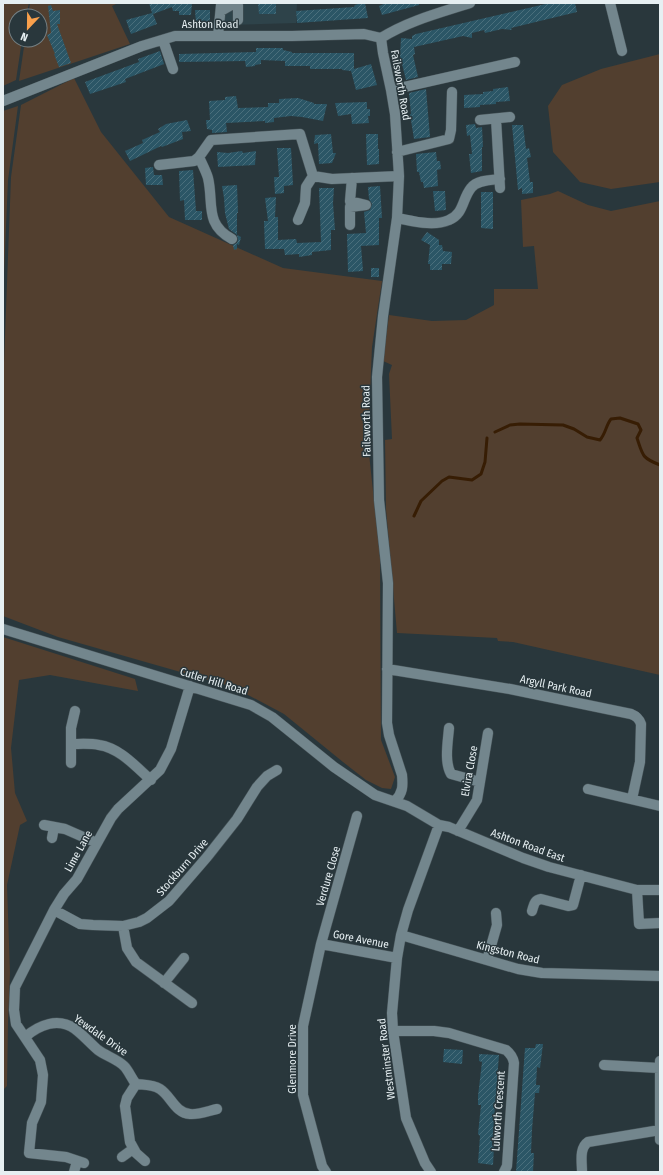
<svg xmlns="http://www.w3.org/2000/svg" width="663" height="1175" font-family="'Fira Sans Condensed',sans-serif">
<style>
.built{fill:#2e434a}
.grass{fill:#523f2f}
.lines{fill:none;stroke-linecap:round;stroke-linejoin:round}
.stream{stroke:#371d04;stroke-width:3}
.building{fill:url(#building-hatch)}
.minor-casing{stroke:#475459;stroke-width:11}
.minor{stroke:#73868d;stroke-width:10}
.labels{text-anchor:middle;stroke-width:3;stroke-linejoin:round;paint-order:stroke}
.street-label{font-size:11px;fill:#e6eff2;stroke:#29373c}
</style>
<defs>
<pattern id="building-hatch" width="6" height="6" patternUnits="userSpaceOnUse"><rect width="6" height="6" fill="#2b5666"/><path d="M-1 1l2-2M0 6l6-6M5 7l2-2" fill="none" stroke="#4a6f7c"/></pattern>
</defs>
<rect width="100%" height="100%" fill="#29373c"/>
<path class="built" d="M 225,3 L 297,3 L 296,23 L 225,25 Z"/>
<path class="grass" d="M 3,3 L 29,3 L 26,16 L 16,16 L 16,40 L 22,40 L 16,80 L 3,86 Z
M 30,3 L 118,3 L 112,6 L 130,44 L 19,81 L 25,40 L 40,40 L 40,16 L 28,16 Z
M 660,54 L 660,182 L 611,189 L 580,182 L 553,152 L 548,106 L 562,85 L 601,69 Z
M 74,78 L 101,132 L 169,217 L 283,268 L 382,281 L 372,347 L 368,444 L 380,557 L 381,740 L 395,777 L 391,789 L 382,788 L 366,780 L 343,762 L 284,714 L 233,687 L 58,637 L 3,616 L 4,363 L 11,177 L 21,105 Z
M 18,106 L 8,180 L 3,297 L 3,345 L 3,111 Z
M 558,191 L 588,205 L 611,211 L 660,201 L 660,675 L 513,642 L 498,641 L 497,638 L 397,633 L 386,509 L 385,440 L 392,439 L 389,374 L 392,365 L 383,361 L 389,315 L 432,321 L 466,320 L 494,305 L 494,289 L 538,289 L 534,246 L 523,247 L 521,200 L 550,194 Z
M 3,637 L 135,679 L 138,691 L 50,675 L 19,680 L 11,748 L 15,793 L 27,821 L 20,825 L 7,885 L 10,973 L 8,1022 L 7,1086 L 3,1090 Z"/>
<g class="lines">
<path class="stream" d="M 495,432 L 510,425 L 520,424 L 563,425 L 574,429 L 587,437 L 600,440 C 606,433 606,425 611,419 L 620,418 L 638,424 L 641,430 L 637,438 C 643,456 642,458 660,465
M 414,516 L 421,501 L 442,481 L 449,477 L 472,480 L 481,474 L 485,462 L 487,438"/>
</g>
<path class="building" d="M 149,3 L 192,3 L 191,15 L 179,15 L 179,11 L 173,11 L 172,7 L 153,14 L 157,24 L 131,34 L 126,20 L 152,13 Z
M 258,3 L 276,3 L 276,14 L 259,14 Z
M 358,3 L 365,3 L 368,18 L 297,23 L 296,11 L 354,7 L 355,5 L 358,4 Z
M 386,3 L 419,3 L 419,5 L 382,15 L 379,6 Z
M 550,3 L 575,3 L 577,12 L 511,28 L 512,30 L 502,29 L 485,33 L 484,30 L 472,33 L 472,38 L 463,36 L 414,47 L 415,54 L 413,55 L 418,77 L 406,80 L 400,56 L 401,38 L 412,39 L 412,36 L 416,34 Z
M 51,5 L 53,11 L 60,10 L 60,24 L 57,24 L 71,63 L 59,67 L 54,54 L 55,54 L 47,35 L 51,33 L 48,6 Z
M 195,10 L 210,10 L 210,24 L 196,24 Z
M 256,48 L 283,48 L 283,50 L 292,52 L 292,53 L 354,53 L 354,69 L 371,64 L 377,85 L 356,90 L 351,71 L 342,70 L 342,69 L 310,69 L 310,66 L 285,66 L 285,61 L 261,60 L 261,64 L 255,65 L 255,66 L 246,67 L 245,61 L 179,62 L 179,54 L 256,52 Z
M 160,51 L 164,64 L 125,79 L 126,82 L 90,94 L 85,82 L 139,62 L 138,59 Z
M 508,87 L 510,101 L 496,102 L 496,104 L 480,105 L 480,107 L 464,108 L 464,95 L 483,94 L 483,92 L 493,91 L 493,89 Z
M 426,89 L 430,137 L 414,139 L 410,114 L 411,114 L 409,93 Z
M 236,96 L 238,108 L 268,107 L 268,103 L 279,103 L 279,99 L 298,98 L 314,103 L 314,104 L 327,104 L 323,121 L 302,117 L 291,116 L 274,118 L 274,122 L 265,123 L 265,121 L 226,123 L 227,132 L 212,133 L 212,130 L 207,129 L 206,120 L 210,120 L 209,101 L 225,100 L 225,97 Z
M 367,102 L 367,109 L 370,109 L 370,116 L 368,116 L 369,123 L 352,124 L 351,114 L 338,116 L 335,103 Z
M 187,120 L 191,131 L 182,132 L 183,139 L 162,147 L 161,146 L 130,161 L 125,151 L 143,143 L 142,140 L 160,132 L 158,129 L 166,124 Z
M 475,124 L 476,128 L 482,127 L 483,147 L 482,147 L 482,171 L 471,173 L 469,154 L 472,154 L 470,135 L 467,136 L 466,125 Z
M 512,125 L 523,125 L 526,149 L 529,148 L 531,157 L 527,158 L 530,182 L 533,182 L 533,193 L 522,194 L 522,188 L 518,190 Z
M 331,134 L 333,153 L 336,153 L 332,163 L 319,164 L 318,143 L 314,144 L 315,135 Z
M 366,134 L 378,134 L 378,149 L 379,149 L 379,164 L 367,165 Z
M 277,148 L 291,148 L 293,185 L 284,186 L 284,193 L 275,194 L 274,177 L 279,177 Z
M 242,151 L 243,153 L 256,151 L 255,165 L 218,167 L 217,152 L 228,153 Z
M 436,152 L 437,161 L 440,161 L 441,169 L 437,170 L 438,186 L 424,188 L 423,182 L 421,182 L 419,172 L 417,172 L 416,154 Z
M 153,167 L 154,175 L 162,175 L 163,185 L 146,185 L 145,168 Z
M 193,170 L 196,211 L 202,211 L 202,220 L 185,220 L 184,200 L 180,201 L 179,171 Z
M 237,185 L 238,213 L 237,213 L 237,235 L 229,229 L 225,213 L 224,198 L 222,186 Z
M 380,186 L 382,218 L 379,218 L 379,245 L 361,246 L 363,271 L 348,272 L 347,234 L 366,233 L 364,212 L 370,210 L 372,204 L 369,199 L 368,187 Z
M 319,188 L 334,188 L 333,203 L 335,230 L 331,230 L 331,250 L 312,252 L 312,255 L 299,257 L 299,254 L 285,255 L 284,249 L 265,249 L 264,221 L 268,221 L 265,198 L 276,197 L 275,217 L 278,217 L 278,240 L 296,239 L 297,243 L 321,242 Z
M 433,191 L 445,191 L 446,210 L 435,211 Z
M 481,192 L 493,192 L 493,229 L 481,228 Z
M 427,232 L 439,240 L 439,245 L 442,245 L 443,251 L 452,252 L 451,264 L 442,264 L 442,270 L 430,270 L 430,264 L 428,264 L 430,245 L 421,240 Z
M 237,235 L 241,237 L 239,245 L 237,244 L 237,249 L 234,250 L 233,245 L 237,243 L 238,240 Z
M 371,268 L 379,268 L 379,277 L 371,277 Z
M 536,1044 L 543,1044 L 540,1068 L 537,1067 L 536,1085 L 540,1085 L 539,1093 L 535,1093 L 532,1130 L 531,1153 L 534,1153 L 533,1172 L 516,1172 L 525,1048 L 535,1048 Z
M 444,1049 L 463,1050 L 462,1064 L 443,1062 Z
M 479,1054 L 499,1055 L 492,1145 L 494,1146 L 493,1165 L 478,1163 L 480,1136 L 478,1134 L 481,1105 L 478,1105 L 478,1096 L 482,1062 L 479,1061 Z"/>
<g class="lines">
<defs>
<path id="minor" d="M 610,3 L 622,51
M 221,11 L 235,3 L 238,5 L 238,20
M 218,36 L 221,5
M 381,38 L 383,53 L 391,90 L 395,114 L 399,176 L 397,218 L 383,316 L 377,377 L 379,500 L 388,583 L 387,723 L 389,735 L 402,775 C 403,786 403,793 395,801
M 381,38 C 408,21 439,13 470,3
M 163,40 L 173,69
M 391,90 L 515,62
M 3,101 L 142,46 L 175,36 L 292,36 L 364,34 L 381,38
M 496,119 L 500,188
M 480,120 L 510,117
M 397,152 L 449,139 L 451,130 L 452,92
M 159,165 L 194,161 L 199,157
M 397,218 C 413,221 433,227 449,220 C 464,214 462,199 471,188 C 477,180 491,180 500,179
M 298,220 L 305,203 L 306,187 L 313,176
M 350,225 L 350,207 L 366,205 L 350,201 L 352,178
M 232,239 C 204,224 214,203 208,178 C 206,171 202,164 199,157 L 211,140 L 300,134 L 313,176 L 332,179 L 399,176
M 3,629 L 251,705 L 272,717 L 334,767 L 375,795 L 407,806 L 439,825 L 449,827 L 523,858 L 549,867 L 637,890 L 660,890
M 387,669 L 510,689 L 631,714 C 636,716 639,718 641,724 L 640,762 L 632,799
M 75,711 L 71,728 L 71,744 C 80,744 90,743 99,745 C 120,748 136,767 151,780
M 449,728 C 448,741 444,762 451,774 L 480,782
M 71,763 L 71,744
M 588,789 L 660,806
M 44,825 L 65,829 L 97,843
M 458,831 L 477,800 L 488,733
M 52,838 L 54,827
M 637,890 L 639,924 L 660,923
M 54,910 L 80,924 L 93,925 L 123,926 L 139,922 L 147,918 L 169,901 L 207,857 L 237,819 L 257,787 L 267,776 L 277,770
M 532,911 C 534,905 534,900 541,899 L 568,906 L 573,905 L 581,875
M 123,926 L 127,948 L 136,962 L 192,1003
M 401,935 L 518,969 L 542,973 L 660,976
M 321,944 L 397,958
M 487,960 L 497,925 L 496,913
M 164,983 L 184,958
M 393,1031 L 434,1031 L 449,1033 L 506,1050 C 511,1054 513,1057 514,1063 L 507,1166 L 504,1172
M 25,1037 C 39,1025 58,1017 75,1029 C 83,1035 90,1043 98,1050 C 106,1056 117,1059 124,1066 C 129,1071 131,1078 136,1084 C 144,1085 152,1084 160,1089 C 171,1096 175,1113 190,1114 C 198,1115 208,1111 217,1109
M 660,1061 L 660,1140
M 604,1065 L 659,1068
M 136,1084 L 127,1098 L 125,1106 L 130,1142 L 136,1153 L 145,1161
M 122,1157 L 133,1149
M 84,1163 L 66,1157 L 29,1153 L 32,1123 L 41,1102 L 43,1075 L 40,1060 L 16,1024 L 14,1010 L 15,987 L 54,910 L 64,894 L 77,879 L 111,818 L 118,809 L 160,770 L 171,749 L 190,686
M 74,1172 L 77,1161
M 326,1172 L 322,1166 L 303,1095 L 303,1026 L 321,944 L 357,816
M 431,1172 L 425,1163 L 406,1118 L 393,1031 L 392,1013 L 397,958 L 401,935 L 408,910 L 439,825
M 582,1172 C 582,1162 579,1148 588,1142 L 660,1130"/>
</defs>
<use href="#minor" class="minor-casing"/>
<use href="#minor" class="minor"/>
</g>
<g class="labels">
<g class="street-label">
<text x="210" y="28">Ashton Road</text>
<text transform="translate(401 85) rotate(80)" y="4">Failsworth Road</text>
<text transform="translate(366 421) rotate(-91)" y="4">Failsworth Road</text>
<text transform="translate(214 681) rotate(17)" y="4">Cutler Hill Road</text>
<text transform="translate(556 686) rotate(12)" y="4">Argyll Park Road</text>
<text transform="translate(469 771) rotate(-80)" y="4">Elvira Close</text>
<text transform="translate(528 845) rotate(20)" y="4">Ashton Road East</text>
<text transform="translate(78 851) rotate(-61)" y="4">Lime Lane</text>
<text transform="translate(182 867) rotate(-49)" y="4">Stockburn Drive</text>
<text transform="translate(328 876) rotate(-74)" y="4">Verdure Close</text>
<text transform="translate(361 939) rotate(11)" y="4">Gore Avenue</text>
<text transform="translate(508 952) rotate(14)" y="4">Kingston Road</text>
<text transform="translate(101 1035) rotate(35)" y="4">Yewdale Drive</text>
<text transform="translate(292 1059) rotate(-90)" y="4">Glenmore Drive</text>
<text transform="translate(386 1059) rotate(-97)" y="4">Westminster Road</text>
<text transform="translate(498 1111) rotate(-86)" y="4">Lulworth Crescent</text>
</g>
</g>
<rect width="663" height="1175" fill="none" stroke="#e6eff2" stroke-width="8"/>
<g transform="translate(28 28) rotate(202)"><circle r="19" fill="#29373c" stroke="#758185"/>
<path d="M0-3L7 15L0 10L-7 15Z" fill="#f9a04c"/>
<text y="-6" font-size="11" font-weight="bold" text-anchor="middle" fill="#e6eff2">N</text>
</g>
</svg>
